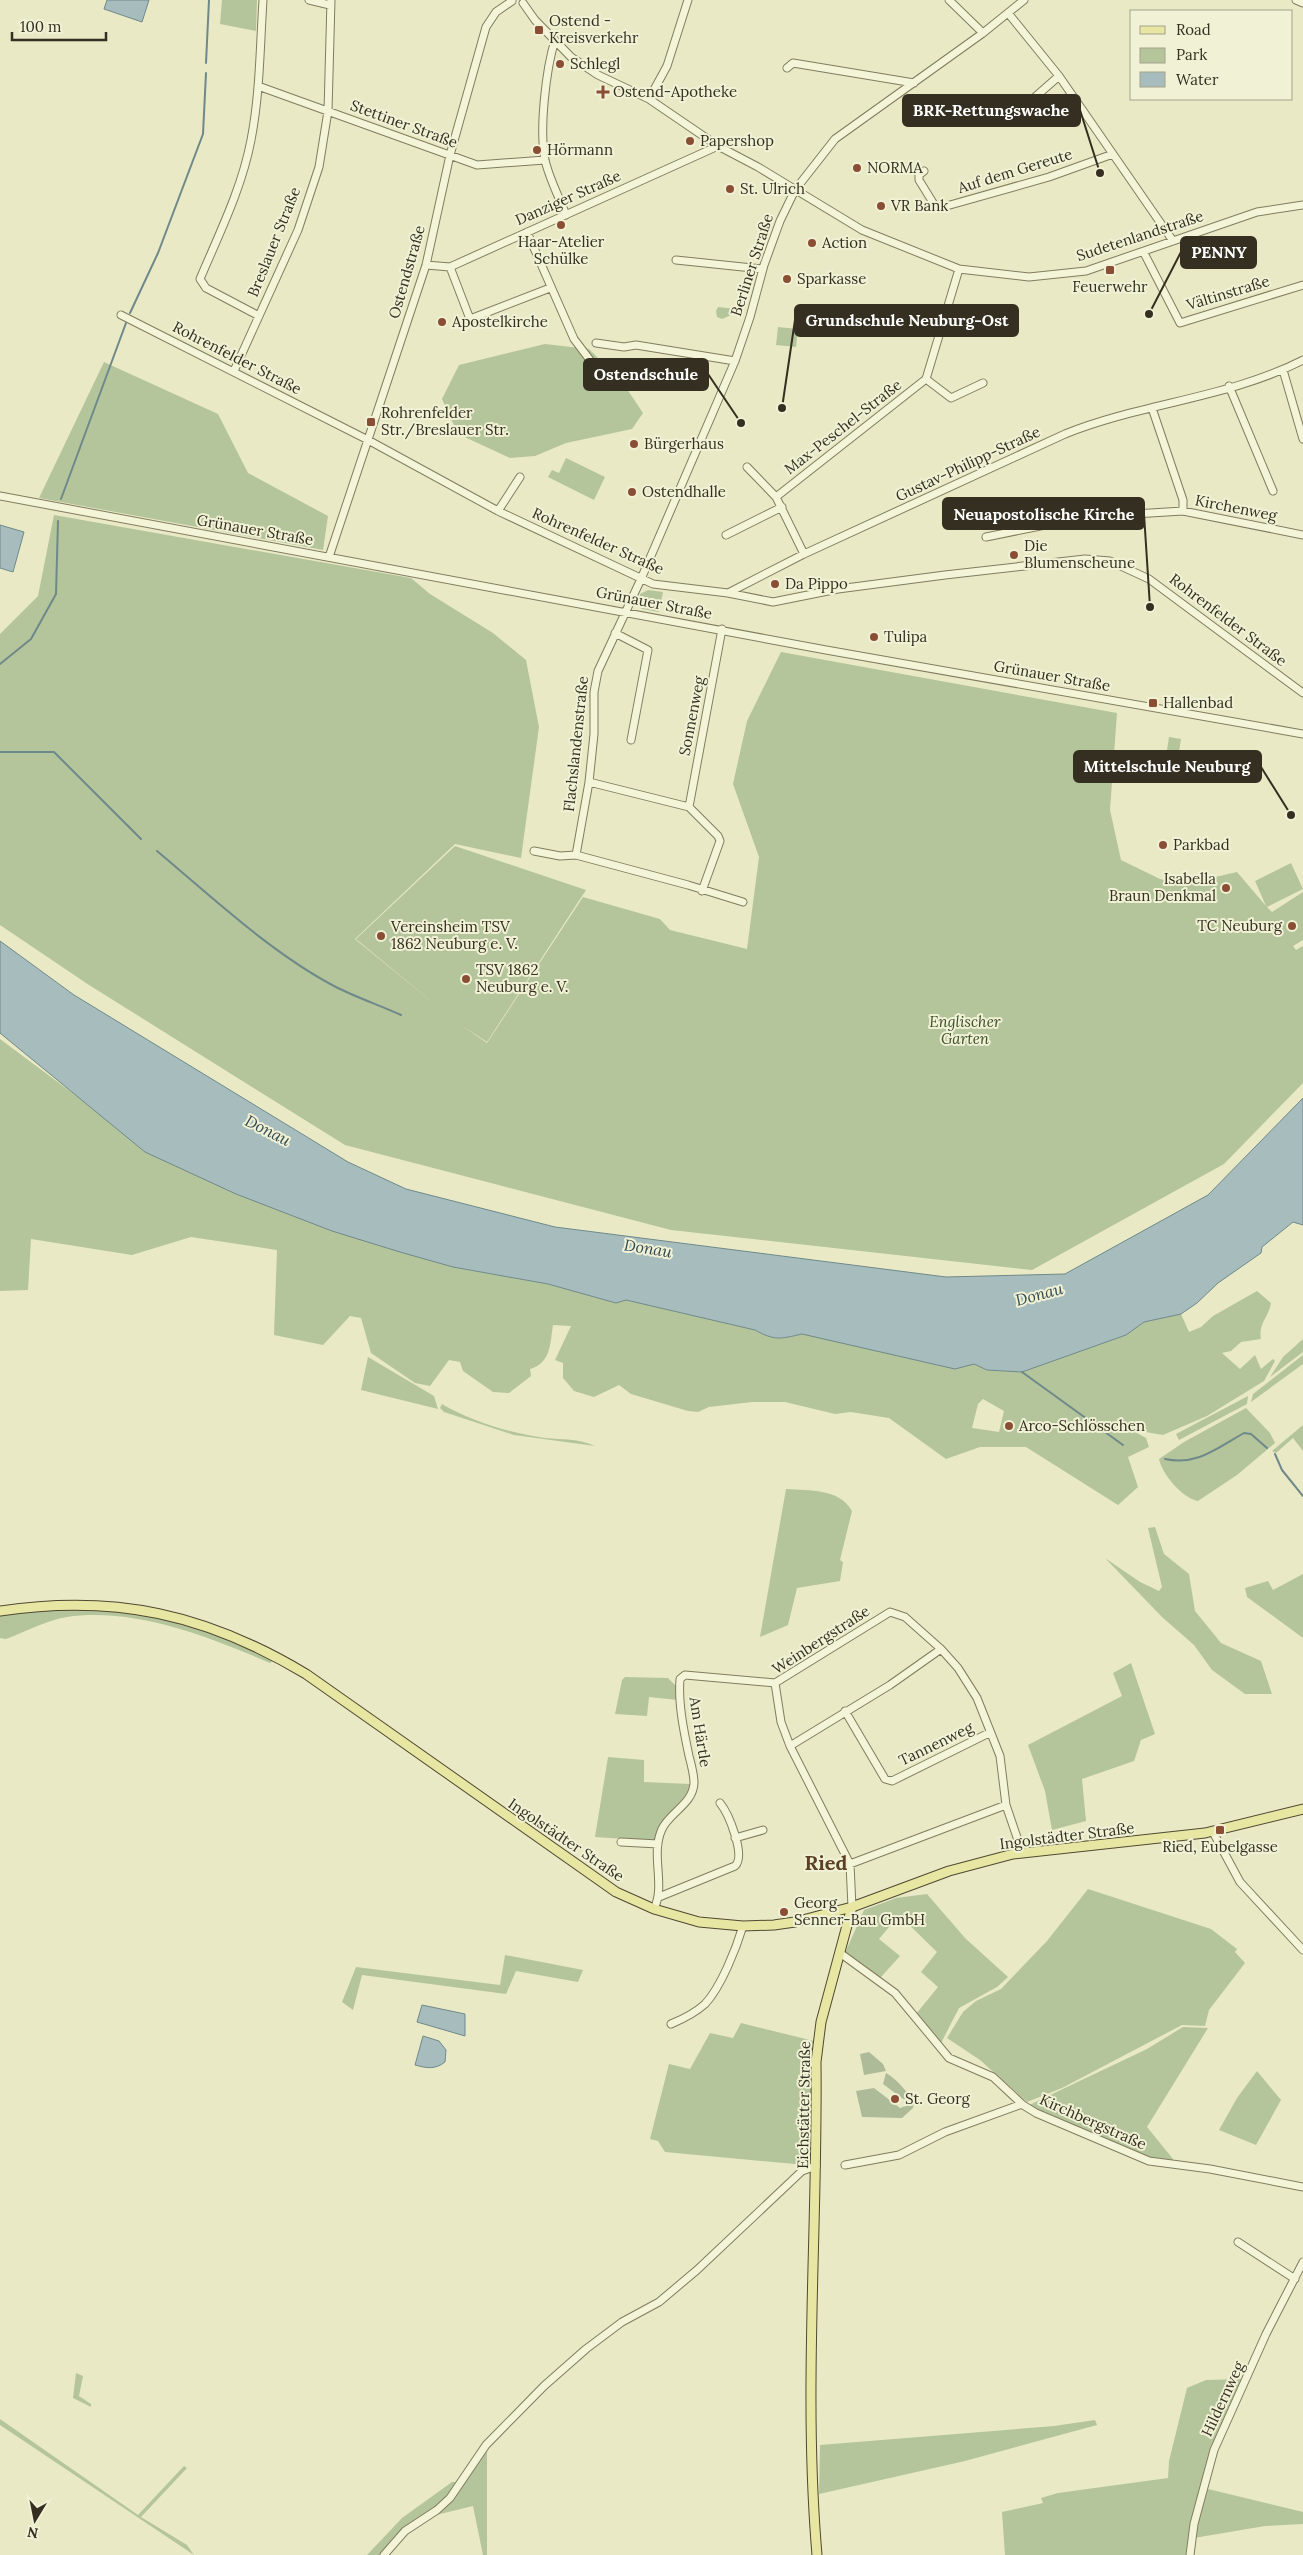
<svg xmlns="http://www.w3.org/2000/svg" width="1303" height="2555" font-family="Lora,serif">
<style>
.green{fill:#b4c59b;fill-rule:evenodd}
.cemetery{fill:#adbb99}
.water{fill:#a7bdbd;stroke:#6f898a}
.lines{fill:none;stroke-linecap:round;stroke-linejoin:round}
.stream{stroke:#6f898a;stroke-width:2}
.minor-casing{stroke:#827c5e;stroke-width:9}
.major-casing{stroke:#504932;stroke-width:11}
.minor{stroke:#f4f4d8;stroke-width:7}
.major{stroke:#e7e6a2;stroke-width:9}
.poi-dot{fill:#8a4e35;stroke:#f1f1d5;stroke-width:2}
.labels{text-anchor:middle;stroke-width:4;stroke-linejoin:round;paint-order:stroke}
.poi-label{font-size:15px;fill:#342f20;stroke:#f1f1d5;text-anchor:start}
.street-label{font-size:15px;fill:#342f20;stroke:#f1f1d5}
.park-label{font-size:15px;font-style:italic;fill:#3a4e29;stroke:#f1f1d5}
.water-label{font-size:16px;font-style:italic;fill:#314a52;stroke:#f1f1d5}
.district-label{font-size:20px;font-weight:bold;fill:#5b4024;stroke:#f1f1d5}
.leader{fill:none;stroke:#342f20;stroke-width:2}
.callout-dot{fill:#342f20;stroke:#f1f1d5;stroke-width:2}
.callout{fill:#342f20;stroke:#342f20;stroke-width:2}
.callout-label{font-size:16px;text-anchor:middle;font-weight:bold;fill:#fff}
</style>
<rect width="100%" height="100%" fill="#e9e9c6"/>
<path class="green" d="M 222,0 L 257,0 L 256,31 L 220,24 Z
M 718,307 L 736,309 L 738,312 L 722,319 L 717,317 L 716,311 Z
M 778,327 L 798,329 L 796,347 L 776,345 Z
M 545,344 L 589,349 L 623,383 L 643,413 L 632,429 L 566,443 L 535,456 L 510,458 L 458,434 L 442,399 L 459,365 Z
M 104,362 L 218,414 L 248,473 L 328,516 L 323,550 L 39,498 Z
M 566,458 L 605,477 L 594,500 L 548,477 L 552,470 L 559,473 Z
M 54,515 L 411,578 L 430,594 L 493,633 L 526,660 L 539,727 L 521,858 L 455,844 L 355,939 L 442,1010 L 356,939 L 455,846 L 586,890 L 487,1042 L 461,1025 L 487,1043 L 583,897 L 660,919 L 670,930 L 747,949 L 759,857 L 733,784 L 747,721 L 781,652 L 1117,713 L 1110,810 L 1121,860 L 1160,879 L 1181,885 L 1237,872 L 1266,906 L 1255,881 L 1291,863 L 1303,889 L 1267,907 L 1272,912 L 1303,892 L 1303,940 L 1293,946 L 1296,950 L 1303,946 L 1303,1083 L 1224,1164 L 1032,1270 L 671,1230 L 345,1145 L 89,985 L 0,925 L 0,634 L 38,596 Z
M 648,590 L 663,592 L 659,612 L 642,609 L 639,606 L 640,594 Z
M 1169,737 L 1181,739 L 1177,765 L 1165,763 Z
M 0,1039 L 110,1121 L 145,1152 L 332,1231 L 453,1267 L 548,1284 L 616,1303 L 626,1300 L 755,1330 C 775,1341 780,1339 802,1334 L 963,1365 L 974,1364 L 987,1370 L 1022,1372 L 1126,1335 L 1144,1322 L 1181,1314 L 1189,1332 L 1201,1327 L 1213,1316 L 1257,1291 L 1271,1303 C 1269,1317 1258,1323 1261,1339 L 1241,1342 L 1231,1351 L 1222,1353 L 1240,1369 L 1255,1355 L 1261,1369 L 1273,1359 L 1275,1361 L 1264,1381 L 1207,1416 L 1163,1435 L 1146,1432 L 1137,1433 L 1146,1438 L 1149,1447 L 1128,1457 L 1138,1487 L 1118,1505 L 1026,1447 L 980,1447 L 946,1459 L 889,1418 L 851,1412 L 835,1414 L 785,1402 L 752,1402 L 709,1407 L 698,1412 L 688,1411 L 631,1394 L 619,1385 L 594,1397 L 574,1391 L 563,1378 L 563,1363 L 555,1360 L 571,1326 L 553,1325 C 550,1344 551,1363 530,1369 L 531,1376 L 509,1393 L 493,1392 L 463,1371 L 460,1362 L 449,1360 L 430,1386 L 415,1383 L 371,1353 L 361,1318 L 350,1316 L 323,1345 L 274,1335 L 277,1250 L 191,1237 L 132,1255 L 31,1239 L 28,1290 L 0,1291 ZM 983,1399 L 1004,1411 L 999,1432 L 972,1428 L 978,1404 Z
M 1303,1339 L 1303,1352 L 1270,1377 L 1283,1357 Z
M 1303,1355 L 1303,1364 L 1251,1402 L 1253,1394 Z
M 368,1357 L 434,1396 L 438,1409 L 361,1390 Z
M 1248,1396 L 1247,1404 L 1179,1440 L 1176,1434 Z
M 442,1404 C 473,1422 510,1433 545,1438 C 563,1440 578,1438 595,1446 L 514,1435 L 444,1412 L 440,1408 Z
M 1246,1408 L 1270,1433 L 1275,1443 L 1237,1475 L 1198,1501 C 1182,1498 1162,1474 1159,1459 L 1184,1442 Z
M 1303,1425 L 1303,1451 L 1293,1438 L 1276,1453 L 1272,1451 Z
M 786,1489 C 810,1491 839,1488 852,1511 L 840,1560 L 843,1562 L 840,1581 L 797,1588 L 788,1625 L 760,1637 Z
M 1155,1527 L 1164,1554 L 1189,1574 L 1195,1611 L 1221,1643 L 1261,1661 L 1272,1694 L 1245,1694 L 1212,1670 L 1194,1645 L 1162,1617 L 1105,1558 L 1140,1582 L 1159,1591 L 1162,1587 L 1148,1528 Z
M 1303,1574 L 1303,1638 L 1247,1597 L 1245,1588 L 1268,1581 L 1273,1590 Z
M 52,1609 C 68,1609 85,1609 102,1609 C 161,1612 220,1634 273,1660 L 270,1663 C 210,1637 134,1607 67,1617 C 47,1620 25,1632 6,1639 L 0,1638 L 0,1615 Z
M 1131,1663 L 1155,1734 L 1141,1740 L 1134,1761 L 1082,1779 L 1086,1821 L 1052,1830 L 1045,1791 L 1028,1745 L 1122,1696 L 1113,1673 Z
M 625,1677 L 668,1678 L 678,1688 L 678,1700 L 649,1697 L 647,1716 L 615,1714 L 622,1680 Z
M 608,1757 L 644,1760 L 644,1782 L 690,1784 L 689,1794 L 656,1841 L 595,1837 Z
M 1088,1889 L 1211,1929 L 1237,1949 L 1235,1952 L 1245,1963 L 1209,2010 L 1205,2026 L 1182,2025 L 1062,2088 L 1027,2102 L 980,2060 L 947,2038 L 963,2012 L 976,2001 L 1001,1989 L 1047,1941 Z
M 927,1894 L 965,1938 L 1008,1977 L 997,1987 L 959,2008 L 940,2045 L 916,2014 L 938,1987 L 921,1972 L 937,1952 L 899,1915 L 879,1939 L 900,1956 L 880,1978 L 845,1953 L 864,1910 L 896,1898 Z
M 505,1955 L 583,1970 L 578,1982 L 516,1971 L 506,1994 L 362,1975 L 353,2010 L 342,2002 L 356,1967 L 500,1985 Z
M 741,2023 L 814,2041 L 811,2068 L 812,2150 L 811,2159 L 806,2165 L 665,2152 L 658,2141 L 650,2139 L 669,2064 L 690,2069 L 710,2033 L 733,2038 Z
M 1183,2027 L 1208,2028 L 1147,2127 L 1173,2159 L 1171,2162 L 1139,2155 L 1027,2106 L 1147,2049 Z
M 1257,2071 L 1281,2100 L 1256,2145 L 1219,2130 L 1237,2098 Z
M 76,2373 L 83,2376 L 79,2396 L 91,2404 L 91,2407 L 73,2398 Z
M 1241,2379 L 1242,2381 L 1209,2453 L 1189,2555 L 1005,2555 L 1002,2512 L 1043,2503 L 1041,2498 L 1058,2493 L 1168,2478 L 1169,2461 L 1187,2388 L 1206,2380 Z
M 0,2419 L 138,2515 L 184,2466 L 187,2468 L 141,2517 L 187,2545 L 194,2555 L 0,2425 Z
M 1095,2420 L 1097,2425 L 965,2461 L 819,2494 L 820,2445 L 1054,2426 Z
M 487,2448 L 487,2555 L 483,2555 L 473,2506 L 436,2515 Z
M 452,2482 L 456,2482 L 445,2501 L 382,2555 L 367,2555 L 402,2518 Z
M 1208,2489 L 1303,2512 L 1303,2524 L 1265,2526 L 1194,2538 Z"/>
<path class="cemetery" d="M 869,2052 L 883,2064 L 886,2071 L 864,2075 L 860,2054 Z
M 886,2073 C 898,2080 906,2091 914,2102 L 913,2108 L 902,2118 L 862,2117 L 856,2091 L 874,2088 L 900,2108 L 906,2106 L 906,2101 L 883,2084 Z"/>
<path class="water" d="M 107,0 L 149,0 L 142,22 L 104,9 Z
M 0,525 L 24,532 L 13,572 L 0,568 Z
M 0,941 L 74,995 L 348,1162 L 406,1189 L 555,1227 L 946,1277 L 1065,1274 L 1208,1195 L 1303,1098 L 1303,1225 L 1293,1222 L 1262,1247 L 1261,1253 L 1218,1283 L 1197,1303 L 1181,1314 L 1144,1322 L 1126,1335 L 1022,1372 L 987,1370 L 974,1364 L 955,1369 L 802,1334 C 780,1339 775,1341 755,1330 L 626,1300 L 616,1303 L 548,1284 L 453,1267 L 400,1252 L 332,1231 L 236,1194 L 145,1152 L 0,1033 Z
M 422,2005 L 465,2014 L 465,2036 L 417,2022 Z
M 423,2036 L 439,2041 L 446,2050 L 445,2062 C 435,2070 426,2068 415,2065 Z"/>
<g class="lines">
<path class="stream" d="M 206,63 L 209,0
M 130,313 L 158,253 L 203,134 L 206,73
M 61,499 L 126,323
M 0,664 L 31,639 L 56,594 L 58,521
M 0,752 L 54,752 L 141,839
M 157,851 C 212,897 270,952 334,986 C 355,997 379,1005 401,1015
M 1022,1372 L 1123,1445
M 1275,1454 L 1282,1470 L 1303,1496
M 1165,1459 C 1197,1466 1217,1448 1244,1433 L 1251,1434 L 1267,1448"/>
<defs>
<path id="minor" d="M 309,0 L 330,5
M 949,0 L 983,33
M 1296,0 L 1303,3
M 523,3 L 535,20 L 571,57 L 598,75 L 649,99 L 718,146 L 758,167 L 862,230 L 959,269 L 1029,277 L 1086,271 L 1257,212 L 1303,205
M 1008,13 L 1059,76 L 1173,241
M 555,40 C 546,69 539,129 545,160 C 549,178 559,197 566,215
M 787,68 L 793,63 L 914,83
M 258,86 L 477,165 L 545,160
M 649,99 L 667,66 L 688,0
M 1010,119 L 1059,76
M 924,171 L 919,175 L 919,180 L 935,206 L 943,207 L 1049,177 L 1113,154
M 527,232 L 574,339 L 593,364
M 1144,253 L 1180,323 L 1303,285
M 676,260 L 762,269
M 426,265 L 450,267 L 718,146
M 450,267 L 470,319 L 550,288
M 959,269 L 926,379 L 951,398 L 983,383
M 121,315 L 368,440 L 498,511 L 653,584 L 728,593 L 773,602 L 838,589 L 945,575 L 1085,559 L 1110,561 L 1149,579 L 1303,693
M 259,316 L 206,288 L 200,279 C 219,234 242,188 251,140 C 260,94 260,46 263,0
M 596,343 L 624,347 L 636,345 L 735,361
M 1283,370 L 1303,439
M 234,371 L 298,230 L 319,167 L 328,111 L 331,0
M 1229,386 L 1273,491
M 1152,408 L 1183,500 L 1183,511
M 747,467 L 776,497 L 804,554
M 0,496 L 826,650 L 1303,734
M 776,497 L 926,379
M 498,511 L 520,477
M 726,535 L 782,507
M 986,537 L 1085,517 L 1183,511 L 1303,535
M 329,557 L 426,265 L 450,155 L 486,27 L 496,12 L 512,1
M 728,593 L 804,554 L 1065,434 C 1142,403 1229,398 1303,360
M 615,633 L 648,650 L 631,740
M 589,782 L 689,807 L 718,836 L 720,841 L 702,891
M 689,807 L 722,629
M 534,851 L 560,856 L 576,855 L 688,885 L 743,902
M 576,855 L 589,782 L 594,734 L 594,692 L 598,671 L 641,579 L 735,361 L 750,317 L 764,265 L 780,221 L 795,190 L 835,139 L 983,33 L 1024,0
M 775,1683 L 890,1612 L 905,1617 L 941,1649 L 958,1668 L 977,1698 L 1000,1756 L 1006,1805 L 1022,1852
M 775,1683 L 781,1722 L 790,1746 L 850,1864 L 852,1907
M 845,1711 L 885,1779 L 892,1781 L 989,1733
M 790,1746 L 890,1685 L 941,1649
M 1213,1832 L 1240,1882 L 1303,1950
M 735,1838 L 763,1830
M 621,1842 L 658,1844
M 850,1864 L 1006,1805
M 659,1897 L 735,1866 C 746,1856 729,1814 720,1803
M 654,1909 C 666,1884 650,1855 662,1829 C 670,1812 693,1804 694,1783 C 694,1774 691,1764 689,1756 C 684,1732 678,1704 680,1679 L 685,1675 L 775,1683
M 840,1953 L 895,1993 L 949,2058 L 993,2077 L 1023,2105 L 1036,2113 L 1149,2161 L 1210,2169 L 1303,2187
M 671,2024 C 683,2019 695,2013 705,2004 C 721,1987 736,1949 743,1926
M 845,2165 L 899,2155 L 945,2132 L 1022,2104
M 1238,2242 L 1295,2279
M 384,2555 L 405,2531 L 437,2510 L 450,2498 L 486,2445 L 544,2386 L 586,2349 L 622,2322 L 659,2302 L 697,2270 L 802,2171 L 816,2166
M 1190,2555 L 1194,2524 L 1214,2450 L 1266,2334 L 1303,2262"/>
<path id="major" d="M 0,1611 C 115,1594 206,1614 306,1674 L 616,1892 L 654,1909 L 699,1922 L 743,1926 L 774,1925 L 795,1922 L 852,1907 L 949,1871 L 1013,1854 L 1205,1833 L 1303,1809
M 817,2555 C 803,2391 818,2226 816,2062 L 821,2022 L 852,1907"/>
</defs>
<use href="#minor" class="minor-casing"/>
<use href="#major" class="major-casing"/>
<use href="#minor" class="minor"/>
<use href="#major" class="major"/>
</g>
<g class="poi-dot">
<rect x="534" y="25" width="10" height="10" rx="2.5"/>
<circle cx="560" cy="64" r="5"/>
<path d="M600.5 84.5h5v5h5v5h-5v5h-5v-5h-5v-5h5z"/>
<circle cx="690" cy="141" r="5"/>
<circle cx="537" cy="150" r="5"/>
<circle cx="857" cy="168" r="5"/>
<circle cx="730" cy="189" r="5"/>
<circle cx="881" cy="206" r="5"/>
<circle cx="561" cy="225" r="5"/>
<circle cx="812" cy="243" r="5"/>
<rect x="1105" y="265" width="10" height="10" rx="2.5"/>
<circle cx="787" cy="279" r="5"/>
<circle cx="442" cy="322" r="5"/>
<rect x="366" y="417" width="10" height="10" rx="2.5"/>
<circle cx="634" cy="444" r="5"/>
<circle cx="632" cy="492" r="5"/>
<circle cx="1014" cy="555" r="5"/>
<circle cx="775" cy="584" r="5"/>
<circle cx="874" cy="637" r="5"/>
<rect x="1148" y="698" width="10" height="10" rx="2.5"/>
<circle cx="1163" cy="845" r="5"/>
<circle cx="1226" cy="888" r="5"/>
<circle cx="1292" cy="926" r="5"/>
<circle cx="381" cy="936" r="5"/>
<circle cx="466" cy="979" r="5"/>
<circle cx="1009" cy="1426" r="5"/>
<rect x="1215" y="1825" width="10" height="10" rx="2.5"/>
<circle cx="784" cy="1912" r="5"/>
<circle cx="895" cy="2099" r="5"/>
</g>
<g class="labels">
<g class="poi-label">
<text x="549" y="26">Ostend -<tspan x="549" dy="17">Kreisverkehr</tspan></text>
<text x="570" y="69">Schlegl</text>
<text x="613" y="97">Ostend-Apotheke</text>
<text x="700" y="146">Papershop</text>
<text x="547" y="155">Hörmann</text>
<text x="867" y="173">NORMA</text>
<text x="740" y="194">St. Ulrich</text>
<text x="891" y="211">VR Bank</text>
<text x="561" y="247" text-anchor="middle">Haar-Atelier<tspan x="561" dy="17">Schülke</tspan></text>
<text x="822" y="248">Action</text>
<text x="797" y="284">Sparkasse</text>
<text x="1110" y="292" text-anchor="middle">Feuerwehr</text>
<text x="452" y="327">Apostelkirche</text>
<text x="381" y="418">Rohrenfelder<tspan x="381" dy="17">Str./Breslauer Str.</tspan></text>
<text x="644" y="449">Bürgerhaus</text>
<text x="642" y="497">Ostendhalle</text>
<text x="1024" y="551">Die<tspan x="1024" dy="17">Blumenscheune</tspan></text>
<text x="785" y="589">Da Pippo</text>
<text x="884" y="642">Tulipa</text>
<text x="1163" y="708">Hallenbad</text>
<text x="1173" y="850">Parkbad</text>
<text x="1216" y="884" text-anchor="end">Isabella<tspan x="1216" dy="17">Braun Denkmal</tspan></text>
<text x="1282" y="931" text-anchor="end">TC Neuburg</text>
<text x="391" y="932">Vereinsheim TSV<tspan x="391" dy="17">1862 Neuburg e. V.</tspan></text>
<text x="476" y="975">TSV 1862<tspan x="476" dy="17">Neuburg e. V.</tspan></text>
<text x="1019" y="1431">Arco-Schlösschen</text>
<text x="1220" y="1852" text-anchor="middle">Ried, Eubelgasse</text>
<text x="794" y="1908">Georg<tspan x="794" dy="17">Senner-Bau GmbH</tspan></text>
<text x="905" y="2104">St. Georg</text>
</g>
<g class="street-label">
<text transform="translate(404 124) rotate(20)" y="5">Stettiner Straße</text>
<text transform="translate(1015 171) rotate(-17)" y="5">Auf dem Gereute</text>
<text transform="translate(568 198) rotate(-24)" y="5">Danziger Straße</text>
<text transform="translate(1140 236) rotate(-18)" y="5">Sudetenlandstraße</text>
<text transform="translate(274 242) rotate(-68)" y="5">Breslauer Straße</text>
<text transform="translate(752 265) rotate(-72)" y="5">Berliner Straße</text>
<text transform="translate(407 272) rotate(-74)" y="5">Ostendstraße</text>
<text transform="translate(1228 293) rotate(-17)" y="5">Vältinstraße</text>
<text transform="translate(237 358) rotate(27)" y="5">Rohrenfelder Straße</text>
<text transform="translate(843 427) rotate(-38)" y="5">Max-Peschel-Straße</text>
<text transform="translate(968 464) rotate(-25)" y="5">Gustav-Philipp-Straße</text>
<text transform="translate(1236 508) rotate(11)" y="5">Kirchenweg</text>
<text transform="translate(255 530) rotate(10)" y="5">Grünauer Straße</text>
<text transform="translate(598 541) rotate(24)" y="5">Rohrenfelder Straße</text>
<text transform="translate(654 603) rotate(11)" y="5">Grünauer Straße</text>
<text transform="translate(1228 620) rotate(37)" y="5">Rohrenfelder Straße</text>
<text transform="translate(1052 676) rotate(10)" y="5">Grünauer Straße</text>
<text transform="translate(692 716) rotate(-79)" y="5">Sonnenweg</text>
<text transform="translate(576 744) rotate(-84)" y="5">Flachslandenstraße</text>
<text transform="translate(821 1640) rotate(-33)" y="5">Weinbergstraße</text>
<text transform="translate(700 1732) rotate(81)" y="5">Am Härtle</text>
<text transform="translate(936 1744) rotate(-26)" y="5">Tannenweg</text>
<text transform="translate(1067 1836) rotate(-7)" y="5">Ingolstädter Straße</text>
<text transform="translate(566 1840) rotate(34)" y="5">Ingolstädter Straße</text>
<text transform="translate(804 2105) rotate(-89)" y="5">Eichstätter Straße</text>
<text transform="translate(1093 2122) rotate(24)" y="5">Kirchbergstraße</text>
<text transform="translate(1223 2399) rotate(-65)" y="5">Hildernweg</text>
</g>
<g class="park-label">
<text x="965" y="1027">Englischer<tspan x="965" dy="17">Garten</tspan></text>
</g>
<g class="water-label">
<text transform="translate(268 1130) rotate(27)" y="6">Donau</text>
<text transform="translate(648 1248) rotate(9)" y="6">Donau</text>
<text transform="translate(1039 1294) rotate(-15)" y="6">Donau</text>
</g>
<g class="district-label">
<text x="826" y="1870">Ried</text>
</g>
</g>
<path class="leader" d="M1100 173L1080 110M1149 314L1181 252M782 408L795 320M741 423L708 374M1150 607L1144 514M1291 815L1261 767"/>
<g class="callout-dot">
<circle cx="1100" cy="173" r="5"/>
<circle cx="1149" cy="314" r="5"/>
<circle cx="782" cy="408" r="5"/>
<circle cx="741" cy="423" r="5"/>
<circle cx="1150" cy="607" r="5"/>
<circle cx="1291" cy="815" r="5"/>
</g>
<g class="callout">
<rect x="903" y="95" width="177" height="31" rx="5"/>
<rect x="1181" y="237" width="75" height="31" rx="5"/>
<rect x="795" y="305" width="223" height="31" rx="5"/>
<rect x="584" y="359" width="124" height="31" rx="5"/>
<rect x="943" y="498" width="201" height="31" rx="5"/>
<rect x="1074" y="751" width="187" height="31" rx="5"/>
</g>
<g class="callout-label">
<text x="991" y="116">BRK-Rettungswache</text>
<text x="1219" y="258">PENNY</text>
<text x="907" y="326">Grundschule Neuburg-Ost</text>
<text x="646" y="380">Ostendschule</text>
<text x="1044" y="520">Neuapostolische Kirche</text>
<text x="1167" y="772">Mittelschule Neuburg</text>
</g>
<rect x="1130" y="10" width="162" height="90" fill="#f1f1d5" stroke="#a5a38d"/>
<rect x="1140" y="26" width="25" height="8" fill="#e7e6a2" stroke="#a5a38d"/>
<text x="1176" y="35" font-size="15" fill="#342f20">Road</text>
<rect x="1140" y="48" width="25" height="15" fill="#b4c59b" stroke="#a5a38d"/>
<text x="1176" y="60" font-size="15" fill="#342f20">Park</text>
<rect x="1140" y="72" width="25" height="15" fill="#a7bdbd" stroke="#a5a38d"/>
<text x="1176" y="85" font-size="15" fill="#342f20">Water</text>
<g transform="translate(35 2520) rotate(190)" stroke="#f1f1d5" stroke-width="4" paint-order="stroke">
<path d="M0-4L9 19L0 12L-9 19Z" fill="#342f20"/>
<text y="-8" font-size="14" font-weight="bold" text-anchor="middle" fill="#342f20">N</text>
</g>
<path d="M12 32v8h94v-8" fill="none" stroke="#342f20" stroke-width="2.5"/>
<text x="20" y="32" font-size="15" fill="#342f20" stroke="#f1f1d5" stroke-width="4" paint-order="stroke">100 m</text>
</svg>
